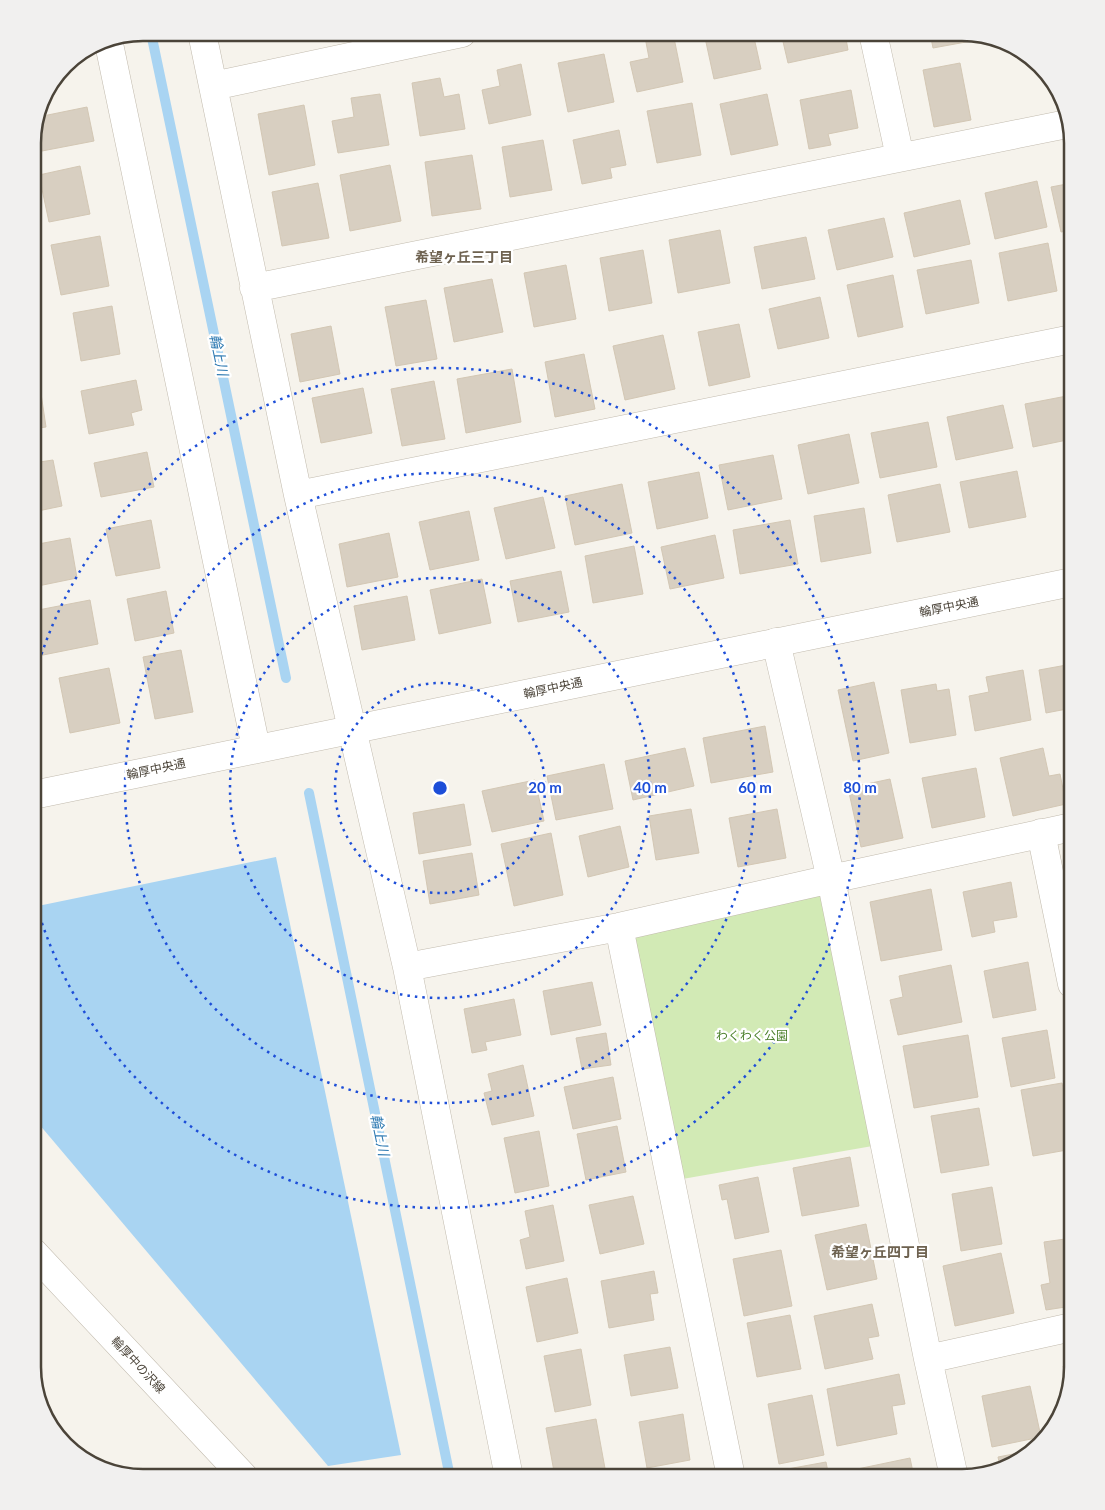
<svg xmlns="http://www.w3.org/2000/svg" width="1105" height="1510" font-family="Lato,'Noto Sans JP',sans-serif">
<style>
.green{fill:#d2eab5}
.water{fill:#a9d4f2}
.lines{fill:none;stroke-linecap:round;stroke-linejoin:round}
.stream{stroke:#a9d4f2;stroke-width:10}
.building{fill:#d8cfc1;stroke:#d3c7b4}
.minor-casing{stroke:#c2bbae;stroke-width:29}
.tertiary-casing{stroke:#c2bbae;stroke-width:29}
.minor{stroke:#fff;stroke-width:28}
.tertiary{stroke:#fff;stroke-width:28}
.ring{fill:none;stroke:#1d4ed8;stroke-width:2.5;stroke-dasharray:2.5 5}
.labels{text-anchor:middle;stroke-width:4.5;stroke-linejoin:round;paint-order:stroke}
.street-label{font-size:12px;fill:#4b4439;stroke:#fff}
.park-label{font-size:12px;fill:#4a7f2a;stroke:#fff}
.neighbourhood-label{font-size:14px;font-weight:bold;fill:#6e6250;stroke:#fff}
.water-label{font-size:14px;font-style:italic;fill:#2e7ab2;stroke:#fff}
.rim{fill:none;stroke:#4b4439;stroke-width:2.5}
.centre{fill:#1d4ed8;stroke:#fff;stroke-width:2.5}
.ring-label{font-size:15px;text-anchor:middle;font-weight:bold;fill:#1d4ed8;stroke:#fff;stroke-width:4.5;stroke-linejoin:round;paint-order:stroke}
</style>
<rect width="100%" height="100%" fill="#f6f3ec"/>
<path class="green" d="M 831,879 L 884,1144 L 671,1181 L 619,927 Z"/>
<path class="water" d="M 276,857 L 401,1455 L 328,1466 L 33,1117 L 33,907 Z"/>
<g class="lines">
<path class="stream" d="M 151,33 L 286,678
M 309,793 L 450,1477"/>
</g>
<path class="building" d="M 666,33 L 673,33 L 683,82 L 637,92 L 630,62 L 649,58 L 645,37 Z
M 704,33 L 753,33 L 761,69 L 714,79 Z
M 781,33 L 845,33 L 848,50 L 788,63 Z
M 930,33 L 968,33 L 976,35 L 977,40 L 933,48 Z
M 604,54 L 614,102 L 568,112 L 558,63 Z
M 960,63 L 971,120 L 934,127 L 923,70 Z
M 521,64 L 531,115 L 489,124 L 482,90 L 500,86 L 497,70 Z
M 440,78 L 444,97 L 459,94 L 465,129 L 420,136 L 412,83 Z
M 851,90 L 858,128 L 828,134 L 831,145 L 809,149 L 800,100 Z
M 380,94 L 389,145 L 338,153 L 332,121 L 354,117 L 351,98 Z
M 767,94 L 778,145 L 731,155 L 720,104 Z
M 692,103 L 701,155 L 657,163 L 647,111 Z
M 304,105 L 315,165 L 269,175 L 258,114 Z
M 87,107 L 94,141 L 42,151 L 37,122 L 38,117 Z
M 619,130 L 626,165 L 610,168 L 612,178 L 582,184 L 573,140 Z
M 543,140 L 552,190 L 510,197 L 502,147 Z
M 472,155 L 481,209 L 432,216 L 425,162 Z
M 390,165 L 401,221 L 350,231 L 340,175 Z
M 80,166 L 90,214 L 49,222 L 39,175 Z
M 1037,181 L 1047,227 L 995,239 L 985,193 Z
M 318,183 L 329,238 L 282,246 L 272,192 Z
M 1072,183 L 1072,230 L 1061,232 L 1051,187 Z
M 960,200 L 970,244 L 914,257 L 904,213 Z
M 884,218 L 893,257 L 837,270 L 828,230 Z
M 720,230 L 730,283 L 678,293 L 669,240 Z
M 100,236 L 109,286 L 61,295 L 51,245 Z
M 806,237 L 815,279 L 762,289 L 754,247 Z
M 1048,243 L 1057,291 L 1008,301 L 999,253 Z
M 643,250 L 652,303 L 609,311 L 600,258 Z
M 971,260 L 979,303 L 926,314 L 917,270 Z
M 566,265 L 576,319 L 534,327 L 524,273 Z
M 893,275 L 903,327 L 858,337 L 847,285 Z
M 492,279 L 503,332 L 454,342 L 444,288 Z
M 820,297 L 829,338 L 778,349 L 769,309 Z
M 426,300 L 437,359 L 396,366 L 385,307 Z
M 112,306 L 120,354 L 81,361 L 73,313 Z
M 739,324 L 750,377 L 709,386 L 698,332 Z
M 331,326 L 340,374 L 300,382 L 291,334 Z
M 663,335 L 675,389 L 625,400 L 613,346 Z
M 584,354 L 595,409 L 555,417 L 545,362 Z
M 512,369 L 521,422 L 466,433 L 457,379 Z
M 136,380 L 142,410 L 131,413 L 134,425 L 89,434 L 81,391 Z
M 434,381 L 445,439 L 402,446 L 391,389 Z
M 40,387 L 46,427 L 33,429 L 33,388 Z
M 363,388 L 372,433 L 321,443 L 312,398 Z
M 1072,395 L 1072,439 L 1033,447 L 1025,404 Z
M 1003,405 L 1013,448 L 956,460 L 947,417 Z
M 928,422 L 937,467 L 880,478 L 871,433 Z
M 849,434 L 859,483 L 808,494 L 798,445 Z
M 147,452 L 154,487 L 101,497 L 94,463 Z
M 773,455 L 782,499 L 728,510 L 719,465 Z
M 53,460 L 62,506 L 33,512 L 33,463 Z
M 1017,471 L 1026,517 L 969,528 L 960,482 Z
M 699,472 L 708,518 L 657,529 L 648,482 Z
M 622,484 L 632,533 L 575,545 L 565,496 Z
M 940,484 L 950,532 L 897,542 L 888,495 Z
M 543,497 L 555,548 L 506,559 L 494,508 Z
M 864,508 L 871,553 L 821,562 L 814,516 Z
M 469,511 L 479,560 L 430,570 L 419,522 Z
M 151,520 L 160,568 L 116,576 L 106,529 Z
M 790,520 L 798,564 L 740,574 L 733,530 Z
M 389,533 L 398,577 L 347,587 L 339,544 Z
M 715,535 L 724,578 L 670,589 L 661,547 Z
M 70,538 L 77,578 L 33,587 L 33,545 Z
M 634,546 L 643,594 L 593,603 L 585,556 Z
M 561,571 L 569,612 L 518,622 L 510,581 Z
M 482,579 L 491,623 L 439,634 L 430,590 Z
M 166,591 L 174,633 L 135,641 L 127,599 Z
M 407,596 L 415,640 L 362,650 L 354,606 Z
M 90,600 L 98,644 L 33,657 L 33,611 Z
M 181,650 L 193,712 L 155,719 L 143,657 Z
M 1072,664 L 1072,708 L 1046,713 L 1039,670 Z
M 109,668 L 120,723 L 70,733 L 59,678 Z
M 1023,670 L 1031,720 L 975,731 L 969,696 L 989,692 L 986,677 Z
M 874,682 L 889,753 L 853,761 L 838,690 Z
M 936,684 L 937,691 L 949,689 L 956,735 L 910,743 L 901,690 Z
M 765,726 L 773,772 L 711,783 L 703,738 Z
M 685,748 L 694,786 L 633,800 L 625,761 Z
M 1043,748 L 1049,776 L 1060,774 L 1066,804 L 1013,816 L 1000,758 Z
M 604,764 L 613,809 L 556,820 L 547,776 Z
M 976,768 L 985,817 L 932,828 L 922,778 Z
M 890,779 L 903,838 L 861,847 L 848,788 Z
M 535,780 L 544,821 L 492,832 L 482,791 Z
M 464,804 L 471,845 L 419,854 L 413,813 Z
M 691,809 L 699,853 L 656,860 L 649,816 Z
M 777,809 L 786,858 L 738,867 L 729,818 Z
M 620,826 L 629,867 L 588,877 L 579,836 Z
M 551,833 L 563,895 L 514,906 L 501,844 Z
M 472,853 L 479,895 L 430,904 L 423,861 Z
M 1011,882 L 1017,917 L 993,921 L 995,932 L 972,937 L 963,892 Z
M 931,889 L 942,950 L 881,961 L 870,902 Z
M 1028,962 L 1036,1010 L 993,1018 L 984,971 Z
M 951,965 L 962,1022 L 898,1035 L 890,1000 L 903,997 L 899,976 Z
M 592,982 L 601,1025 L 551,1035 L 543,991 Z
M 514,999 L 521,1035 L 485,1042 L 487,1050 L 472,1053 L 464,1009 Z
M 1047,1030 L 1055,1078 L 1011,1087 L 1002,1038 Z
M 606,1033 L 611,1065 L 582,1069 L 576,1038 Z
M 968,1035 L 978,1097 L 914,1108 L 903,1046 Z
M 523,1065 L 534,1116 L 492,1125 L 484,1093 L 492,1091 L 488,1074 Z
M 613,1077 L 621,1119 L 573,1129 L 564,1087 Z
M 1062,1083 L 1071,1132 L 1064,1133 L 1067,1150 L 1033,1156 L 1021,1090 Z
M 979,1108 L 989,1165 L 941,1173 L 931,1116 Z
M 617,1126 L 626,1172 L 586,1180 L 577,1134 Z
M 539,1131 L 549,1186 L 515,1193 L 504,1138 Z
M 850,1157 L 859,1206 L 802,1216 L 793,1168 Z
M 758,1177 L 769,1232 L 735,1239 L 727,1199 L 722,1200 L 719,1185 Z
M 992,1187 L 1002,1244 L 961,1251 L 952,1194 Z
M 633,1196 L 644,1244 L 600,1254 L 589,1205 Z
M 553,1205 L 564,1261 L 526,1269 L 520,1240 L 530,1237 L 525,1211 Z
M 866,1224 L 877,1279 L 827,1290 L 815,1235 Z
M 1072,1238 L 1072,1306 L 1046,1310 L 1041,1285 L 1050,1283 L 1044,1242 Z
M 781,1250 L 792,1306 L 744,1316 L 733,1259 Z
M 1001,1253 L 1014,1313 L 955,1326 L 943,1266 Z
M 654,1271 L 658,1293 L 650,1294 L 654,1320 L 609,1328 L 601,1281 Z
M 567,1278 L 578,1333 L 537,1342 L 526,1287 Z
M 872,1304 L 879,1336 L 868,1338 L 873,1359 L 825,1369 L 814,1316 Z
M 790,1315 L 801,1369 L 757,1377 L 747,1323 Z
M 670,1347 L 678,1388 L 631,1396 L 624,1355 Z
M 581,1349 L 591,1405 L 555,1412 L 544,1356 Z
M 1072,1364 L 1072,1367 L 1067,1387 L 1063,1366 Z
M 899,1374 L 905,1404 L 892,1406 L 897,1434 L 837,1446 L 827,1389 Z
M 1030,1386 L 1041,1437 L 992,1447 L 982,1396 Z
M 812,1395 L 824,1455 L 779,1464 L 768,1404 Z
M 683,1414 L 690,1460 L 647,1468 L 639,1422 Z
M 596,1419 L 606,1474 L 584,1477 L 555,1477 L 546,1428 Z
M 1029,1451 L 1017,1462 L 1000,1467 L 998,1457 Z
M 910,1458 L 914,1477 L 844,1477 L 843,1472 Z
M 826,1462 L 829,1477 L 783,1477 L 782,1470 Z
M 696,1473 L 697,1477 L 666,1477 Z"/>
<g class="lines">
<defs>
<path id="minor" d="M 202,33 L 298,495 L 407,967 L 509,1477
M 873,33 L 900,157
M 108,39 L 256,748
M 213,86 L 462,33
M 254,288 L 1067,124
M 298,495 L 1072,339
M 776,642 L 831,879 L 928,1359 L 954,1477
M 1041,833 L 1072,984
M 619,927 L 731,1477
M 407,967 L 619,927 L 831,879 L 1072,827
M 33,1252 L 244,1477
M 928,1359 L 1072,1327"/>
<path id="tertiary" d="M 33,795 L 1072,582"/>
</defs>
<use href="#minor" class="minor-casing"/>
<use href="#tertiary" class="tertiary-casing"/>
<use href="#minor" class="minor"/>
<use href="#tertiary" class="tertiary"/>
</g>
<g class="ring">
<circle cx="440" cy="788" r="105"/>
<circle cx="440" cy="788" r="210"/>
<circle cx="440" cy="788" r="315"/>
<path d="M33 683A420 420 0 1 1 33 893"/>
</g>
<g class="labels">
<g class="street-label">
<text transform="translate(949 607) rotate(-11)" y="4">輪厚中央通</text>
<text transform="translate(553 688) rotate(-12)" y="4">輪厚中央通</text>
<text transform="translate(156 769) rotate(-12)" y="4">輪厚中央通</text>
<text transform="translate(138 1365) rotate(47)" y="4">輪厚中の沢線</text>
</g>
<g class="park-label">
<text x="752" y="1040">わくわく公園</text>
</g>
<g class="neighbourhood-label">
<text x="464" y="262">希望ヶ丘三丁目</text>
<text x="880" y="1257">希望ヶ丘四丁目</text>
</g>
<g class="water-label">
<text transform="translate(219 355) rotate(78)" y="5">輪上川</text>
<text transform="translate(380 1135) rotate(78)" y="5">輪上川</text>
</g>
</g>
<path d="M0 0H1105V1510H0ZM143 41H962A102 102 0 0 1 1064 143V1367A102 102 0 0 1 962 1469H143A102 102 0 0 1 41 1367V143A102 102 0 0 1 143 41Z" fill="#f1f0ef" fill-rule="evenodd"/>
<path class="rim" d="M143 41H962A102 102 0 0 1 1064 143V1367A102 102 0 0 1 962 1469H143A102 102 0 0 1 41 1367V143A102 102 0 0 1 143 41Z"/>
<circle cx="440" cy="788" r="8" class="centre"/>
<g class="ring-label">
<text x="545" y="793">20 m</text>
<text x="650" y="793">40 m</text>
<text x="755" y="793">60 m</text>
<text x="860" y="793">80 m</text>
</g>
</svg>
